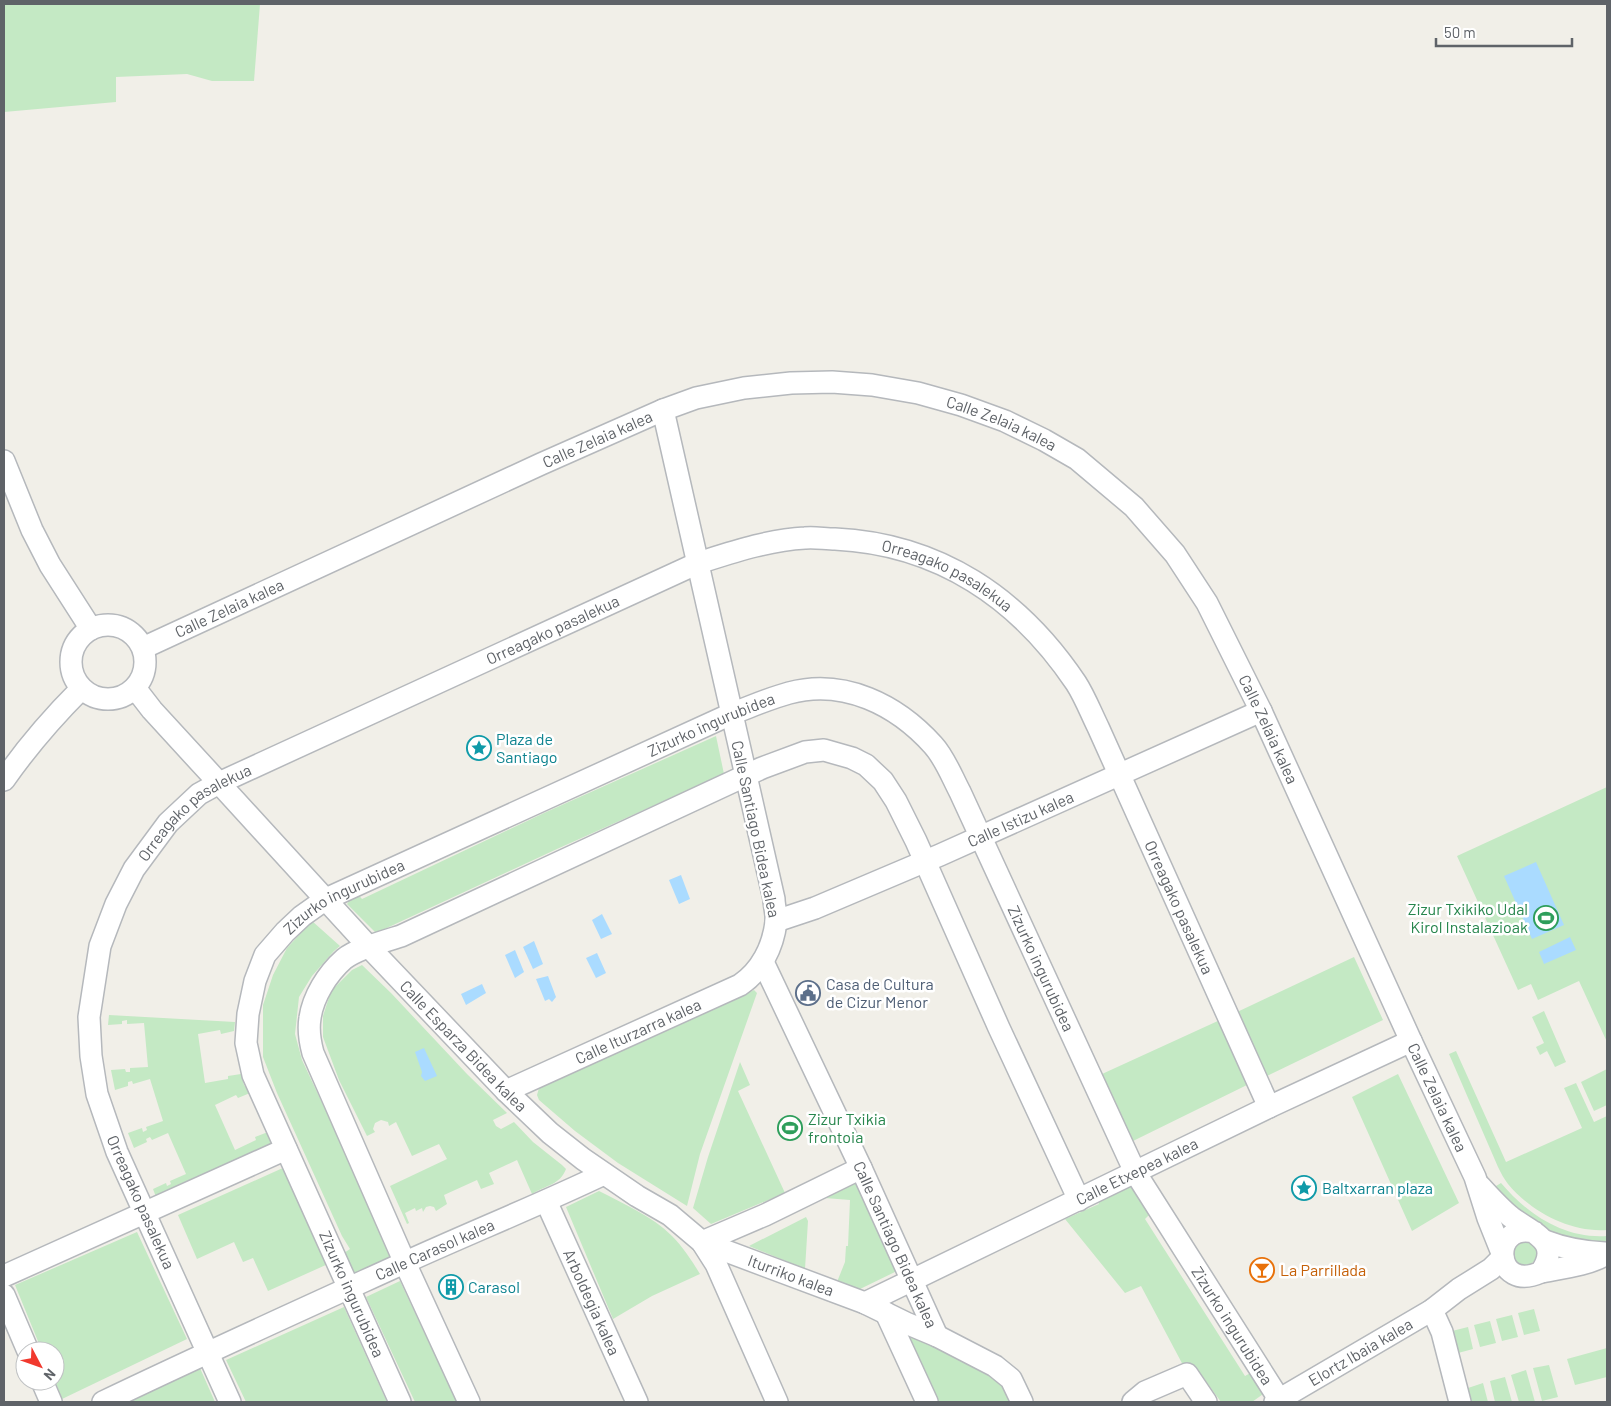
<svg xmlns="http://www.w3.org/2000/svg" width="1611" height="1406" font-family="Barlow,sans-serif">
<style>
.green{fill:#c4e9c4}
.water{fill:#aadbff}
.lines{fill:none;stroke-linecap:round;stroke-linejoin:round}
.minor-casing{stroke:#b5b8bc;stroke-width:24}
.minor{stroke:#fff;stroke-width:21}
.labels{text-anchor:middle;stroke-width:5;stroke-linejoin:round;paint-order:stroke}
.street-label{font-size:16px;fill:#5f6368;stroke:#fff}
.culture-label{font-size:16px;fill:#0d838f;stroke:#fff;text-anchor:start}
.leisure-label{font-size:16px;fill:#27864d;stroke:#fff;text-anchor:end}
.service-label{font-size:16px;fill:#4e5e75;stroke:#fff;text-anchor:start}
.food-label{font-size:16px;fill:#c56008;stroke:#fff;text-anchor:start}
</style>
<rect width="100%" height="100%" fill="#f1efe8"/>
<path class="green" d="M 4,4 L 260,4 L 254,81 L 212,81 L 187,74 L 116,77 L 116,102 L 4,112 Z
M 716,736 L 724,774 L 557,849 L 376,933 L 347,904 L 356,892 L 362,899 L 544,813 Z
M 1607,787 L 1607,1042 L 1579,981 L 1538,1000 L 1531,984 L 1518,990 L 1457,856 Z
M 312,921 L 340,946 L 334,951 L 312,976 L 299,997 L 295,1034 L 302,1060 L 341,1143 L 391,1260 L 354,1279 L 344,1253 L 350,1249 L 342,1236 L 277,1093 L 263,1057 L 263,1005 L 273,975 L 287,948 Z
M 1354,957 L 1383,1020 L 1265,1077 L 1235,1013 Z
M 362,965 L 391,993 L 467,1074 L 507,1113 L 493,1120 L 496,1126 L 501,1129 L 514,1122 L 533,1142 L 562,1165 L 566,1169 C 560,1185 546,1185 532,1194 L 517,1160 L 489,1173 L 494,1184 L 481,1189 L 477,1180 L 444,1195 L 447,1204 L 436,1211 L 434,1207 L 430,1206 L 426,1207 L 423,1212 L 422,1208 L 416,1211 L 415,1208 L 405,1213 L 409,1223 L 407,1224 L 390,1186 L 447,1159 L 439,1144 L 412,1156 L 396,1122 L 389,1126 L 388,1122 L 381,1120 L 375,1123 L 373,1129 L 375,1132 L 367,1136 L 339,1080 L 323,1037 L 323,1016 L 331,991 L 352,970 Z
M 754,990 L 757,993 L 700,1154 L 687,1206 L 618,1163 L 575,1131 L 539,1100 L 537,1095 L 539,1088 Z
M 1544,1011 L 1566,1062 L 1555,1067 L 1547,1051 L 1540,1055 L 1536,1047 L 1544,1043 L 1532,1017 Z
M 109,1015 L 235,1022 L 234,1031 L 221,1034 L 220,1030 L 198,1034 L 205,1083 L 228,1079 L 228,1076 L 241,1074 L 244,1085 L 250,1093 L 238,1098 L 236,1095 L 215,1105 L 235,1150 L 256,1140 L 255,1137 L 268,1132 L 271,1144 L 156,1197 L 153,1189 L 166,1183 L 167,1186 L 171,1184 L 170,1181 L 186,1174 L 168,1133 L 152,1140 L 150,1137 L 146,1139 L 147,1142 L 134,1148 L 128,1133 L 142,1128 L 143,1132 L 147,1130 L 146,1127 L 163,1121 L 150,1079 L 133,1084 L 132,1081 L 128,1082 L 128,1086 L 115,1090 L 111,1070 L 125,1069 L 126,1072 L 130,1072 L 130,1068 L 148,1067 L 144,1023 L 127,1024 L 127,1020 L 122,1021 L 122,1024 L 108,1025 Z
M 1220,1020 L 1249,1084 L 1133,1141 L 1102,1074 Z
M 1456,1051 L 1506,1162 L 1582,1128 L 1564,1088 L 1576,1083 L 1594,1122 L 1607,1116 L 1607,1230 C 1571,1233 1531,1212 1508,1184 C 1504,1179 1501,1173 1498,1167 L 1449,1054 Z
M 740,1062 L 750,1085 L 738,1091 L 785,1193 L 711,1224 L 693,1208 L 708,1157 Z
M 1607,1069 L 1607,1105 L 1594,1111 L 1581,1082 Z
M 1398,1074 L 1459,1203 L 1412,1231 L 1352,1097 Z
M 285,1167 L 328,1264 L 268,1291 L 253,1258 L 243,1262 L 234,1242 L 197,1259 L 178,1215 Z
M 856,1183 L 897,1271 L 858,1290 L 837,1282 L 845,1262 L 846,1246 L 848,1246 L 850,1200 L 825,1198 Z
M 1127,1183 L 1139,1190 L 1151,1213 L 1145,1219 L 1245,1376 L 1254,1371 L 1266,1392 L 1252,1402 L 1221,1402 L 1194,1365 L 1184,1367 L 1141,1286 L 1125,1293 L 1065,1219 L 1099,1204 L 1097,1199 Z
M 1501,1183 C 1528,1215 1565,1239 1607,1236 L 1607,1243 L 1579,1241 L 1542,1230 L 1491,1189 Z
M 599,1191 C 624,1204 652,1216 672,1236 C 683,1247 692,1261 700,1274 L 652,1296 L 613,1319 L 566,1207 Z
M 806,1217 L 808,1221 L 805,1269 L 749,1246 Z
M 137,1232 L 187,1339 L 62,1399 L 55,1381 L 55,1351 L 42,1351 L 15,1285 Z
M 1525,1238 L 1538,1250 L 1536,1259 L 1529,1266 L 1515,1264 L 1510,1247 Z
M 400,1281 L 457,1402 L 415,1402 L 366,1297 Z
M 344,1307 L 387,1402 L 246,1402 L 226,1360 Z
M 1534,1309 L 1540,1331 L 1524,1335 L 1518,1313 Z
M 1512,1315 L 1518,1337 L 1502,1341 L 1496,1319 Z
M 1490,1321 L 1496,1343 L 1480,1347 L 1474,1325 Z
M 1468,1327 L 1473,1349 L 1458,1353 L 1452,1331 Z
M 905,1330 L 1002,1381 L 1015,1402 L 934,1402 Z
M 1607,1348 L 1607,1377 L 1575,1385 L 1567,1359 Z
M 1549,1365 L 1558,1397 L 1542,1401 L 1533,1368 Z
M 200,1368 L 215,1402 L 129,1402 Z
M 1526,1370 L 1535,1402 L 1519,1402 L 1511,1375 Z
M 1505,1377 L 1512,1402 L 1495,1402 L 1490,1381 Z
M 1483,1383 L 1488,1402 L 1472,1402 L 1468,1388 Z"/>
<path class="water" d="M 1536,862 L 1564,925 L 1532,939 L 1504,876 Z
M 681,875 L 690,899 L 679,904 L 669,880 Z
M 602,914 L 612,934 L 601,939 L 592,920 Z
M 1570,937 L 1576,950 L 1544,964 L 1539,952 Z
M 534,941 L 543,964 L 533,969 L 523,947 Z
M 515,950 L 524,972 L 515,978 L 505,955 Z
M 597,953 L 606,973 L 596,978 L 586,958 Z
M 548,976 L 556,997 L 552,1002 L 549,999 L 545,1001 L 536,979 Z
M 482,984 L 486,993 L 466,1005 L 461,994 Z
M 424,1048 L 437,1076 L 425,1081 L 421,1076 L 422,1072 L 415,1052 Z"/>
<g class="lines">
<defs>
<g id="minor">
<path d="M 4,461 L 32,530 L 50,565 L 91,629"/>
<circle cx="108" cy="662" r="37"/>
<path id="s1" d="M 143,648 L 541,464 L 663,410 L 696,398 L 744,388 L 791,383 L 832,382 L 872,385 L 918,393 L 961,405 L 1005,421 L 1044,440 L 1077,459 L 1134,507 L 1175,554 L 1207,603 L 1261,711 L 1411,1041 L 1475,1177 L 1488,1218 L 1502,1253"/>
<path id="s2" d="M 135,688 L 152,710 L 219,783 L 369,947 L 506,1091 L 550,1133 L 583,1159 L 637,1196 L 670,1215 L 702,1242 L 716,1264 L 777,1402"/>
<path d="M 4,780 C 27,747 53,717 81,689"/>
<path id="s3" d="M 776,921 L 815,908 L 940,855 L 1261,711"/>
<path id="s4" d="M 763,962 L 861,1168 L 937,1336"/>
<path id="s5" d="M 506,1091 L 740,985 C 761,971 773,947 776,922 C 777,915 774,906 774,899 L 663,410"/>
<path d="M 1480,1186 C 1490,1197 1500,1208 1511,1217 C 1532,1233 1562,1241 1541,1272 C 1494,1294 1489,1222 1534,1232"/>
<path id="s6" d="M 546,1201 L 637,1402"/>
<path d="M 1545,1241 C 1563,1248 1584,1252 1605,1253"/>
<path id="s7" d="M 702,1242 L 865,1303 L 906,1323 L 937,1336 L 995,1366 L 1011,1379 L 1022,1402"/>
<path d="M 702,1242 L 765,1215 L 861,1168"/>
<path d="M 1541,1272 C 1562,1268 1589,1265 1607,1254"/>
<path d="M 4,1276 L 286,1149"/>
<path d="M 4,1295 L 28,1351"/>
<path id="s8" d="M 865,1303 L 1269,1107 L 1411,1041"/>
<path d="M 1432,1310 L 1442,1332 L 1460,1402"/>
<path d="M 886,1313 L 927,1402"/>
<path d="M 42,1381 L 51,1402"/>
<path id="s9" d="M 103,1402 C 203,1354 305,1308 406,1262 C 472,1232 539,1205 604,1174"/>
<path id="s10" d="M 230,1402 L 117,1152 L 97,1094 L 91,1056 L 89,1017 L 100,946 L 116,904 L 134,869 L 168,823 L 199,794 L 219,783 L 698,563 C 733,552 768,540 805,538 C 815,537 825,539 835,539 C 939,544 1019,598 1076,683 C 1085,697 1091,713 1098,727 L 1269,1107"/>
<path id="s11" d="M 400,1402 L 253,1075 L 246,1043 L 248,1014 L 255,981 L 265,955 L 285,932 L 302,916 L 326,899 L 731,714 C 750,707 770,698 789,693 C 844,678 897,705 933,745 C 945,758 952,777 960,792 L 1135,1172 L 1279,1399"/>
<path d="M 469,1402 L 405,1263 L 313,1053 C 310,1042 308,1030 310,1018 C 313,997 327,974 344,959 C 356,949 385,941 401,936 L 762,768 L 805,752 L 824,750 L 852,758 L 866,765 L 883,781 L 896,801 L 916,841 L 999,1028 L 1079,1200"/>
<path d="M 1133,1402 L 1145,1392 L 1187,1374 L 1206,1402"/>
<path id="s12" d="M 1275,1402 L 1432,1310 L 1459,1289 L 1491,1269 L 1503,1257"/>
</g>
</defs>
<use href="#minor" class="minor-casing"/>
<use href="#minor" class="minor"/>
</g>
<defs>
<symbol id="sight-ring" viewBox="-11 -11 22 22"><circle r="9.5" fill="#fff" stroke="#0f9aa8" stroke-width="1.5"/><path d="M0-6L1.8-2.2L6-1.7L2.9 1.2L3.7 5.4L0 3.3L-3.7 5.4L-2.9 1.2L-6-1.7L-1.8-2.2Z" fill="#0f9aa8"/></symbol>
<symbol id="stadium-ring" viewBox="-11 -11 22 22"><circle r="9.5" fill="#fff" stroke="#2e9e5b" stroke-width="1.5"/><path d="M0-5a6.5 5 0 1 0 0 10a6.5 5 0 1 0 0-10ZM-3.5-1.8h7v3.6h-7Z" fill="#2e9e5b"/></symbol>
<symbol id="civic-ring" viewBox="-11 -11 22 22"><circle r="9.5" fill="#fff" stroke="#5c6f8a" stroke-width="1.5"/><path d="M-.6-6.5H3V-4.5H.6V-3L4-1V1h2V6H-6V1h2V-1L-.6-3ZM-1.2 2.5V6h2.4V2.5Z" fill="#5c6f8a"/></symbol>
<symbol id="bar-ring" viewBox="-11 -11 22 22"><circle r="9.5" fill="#fff" stroke="#e8710a" stroke-width="1.5"/><path d="M-6-5H6L.8 .8V4.5H3.5V6h-7V4.5H-.8V.8Z" fill="#e8710a"/></symbol>
<symbol id="building-ring" viewBox="-11 -11 22 22"><circle r="9.5" fill="#fff" stroke="#0f9aa8" stroke-width="1.5"/><path d="M-4-6H4V6H1V3H-1V6H-4ZM-2.5-4.3h1.7v1.8h-1.7ZM.8-4.3h1.7v1.8H.8ZM-2.5-1h1.7V.8h-1.7ZM.8-1h1.7V.8H.8Z" fill="#0f9aa8"/></symbol>
</defs>
<g fill-rule="evenodd">
<use href="#sight-ring" x="465" y="734" width="28" height="28"/>
<use href="#stadium-ring" x="1532" y="904" width="28" height="28"/>
<use href="#civic-ring" x="794" y="979" width="28" height="28"/>
<use href="#stadium-ring" x="776" y="1114" width="28" height="28"/>
<use href="#sight-ring" x="1290" y="1174" width="28" height="28"/>
<use href="#bar-ring" x="1248" y="1256" width="28" height="28"/>
<use href="#building-ring" x="437" y="1273" width="28" height="28"/>
</g>
<g class="labels">
<g class="street-label">
<text dy="6" stroke="none"><textPath href="#s1" startOffset="920">Calle Zelaia kalea</textPath></text>
<text dy="6" stroke="none"><textPath href="#s1" startOffset="500">Calle Zelaia kalea</textPath></text>
<text dy="6" stroke="none"><textPath href="#s10" startOffset="1479">Orreagako pasalekua</textPath></text>
<text dy="6" stroke="none"><textPath href="#s1" startOffset="95">Calle Zelaia kalea</textPath></text>
<text dy="6" stroke="none"><textPath href="#s10" startOffset="1059">Orreagako pasalekua</textPath></text>
<text dy="6" stroke="none"><textPath href="#s11" startOffset="988">Zizurko ingurubidea</textPath></text>
<text dy="6" stroke="none"><textPath href="#s1" startOffset="1340">Calle Zelaia kalea</textPath></text>
<text dy="6" stroke="none"><textPath href="#s10" startOffset="654">Orreagako pasalekua</textPath></text>
<text dy="6" stroke="none"><textPath href="#s3" startOffset="265">Calle Istizu kalea</textPath></text>
<text transform="translate(756 829) rotate(78)" y="6">Calle Santiago Bidea kalea</text>
<text dy="6" stroke="none"><textPath href="#s11" startOffset="582">Zizurko ingurubidea</textPath></text>
<text dy="6" stroke="none"><textPath href="#s10" startOffset="1898">Orreagako pasalekua</textPath></text>
<text dy="6" stroke="none"><textPath href="#s11" startOffset="1482">Zizurko ingurubidea</textPath></text>
<text dy="6" stroke="none"><textPath href="#s5" startOffset="145">Calle Iturzarra kalea</textPath></text>
<text dy="6" stroke="none"><textPath href="#s2" startOffset="486">Calle Esparza Bidea kalea</textPath></text>
<text dy="6" stroke="none"><textPath href="#s1" startOffset="1745">Calle Zelaia kalea</textPath></text>
<text dy="6" stroke="none"><textPath href="#s8" startOffset="302">Calle Etxepea kalea</textPath></text>
<text transform="translate(141 1202) rotate(66)" y="6">Orreagako pasalekua</text>
<text dy="6" stroke="none"><textPath href="#s4" startOffset="312">Calle Santiago Bidea kalea</textPath></text>
<text dy="6" stroke="none"><textPath href="#s9" startOffset="365">Calle Carasol kalea</textPath></text>
<text dy="6" stroke="none"><textPath href="#s7" startOffset="95">Iturriko kalea</textPath></text>
<text transform="translate(352 1294) rotate(66)" y="6">Zizurko ingurubidea</text>
<text dy="6" stroke="none"><textPath href="#s6" startOffset="111">Arboldegia kalea</textPath></text>
<text dy="6" stroke="none"><textPath href="#s11" startOffset="1888">Zizurko ingurubidea</textPath></text>
<text dy="6" stroke="none"><textPath href="#s12" startOffset="99">Elortz Ibaia kalea</textPath></text>
</g>
<g class="culture-label">
<text x="496" y="745">Plaza de<tspan x="496" dy="18">Santiago</tspan></text>
<text x="1322" y="1194">Baltxarran plaza</text>
<text x="468" y="1293">Carasol</text>
</g>
<g class="leisure-label">
<text x="1528" y="915">Zizur Txikiko Udal<tspan x="1528" dy="18">Kirol Instalazioak</tspan></text>
<text x="808" y="1125" text-anchor="start">Zizur Txikia<tspan x="808" dy="18">frontoia</tspan></text>
</g>
<g class="service-label">
<text x="826" y="990">Casa de Cultura<tspan x="826" dy="18">de Cizur Menor</tspan></text>
</g>
<g class="food-label">
<text x="1280" y="1276">La Parrillada</text>
</g>
</g>
<rect width="1611" height="1406" fill="none" stroke="#5f6368" stroke-width="10"/>
<g transform="translate(40 1366) rotate(131)"><circle r="24" fill="#ffffff" stroke="#bfc1c3"/>
<path d="M0-4L9 19L0 12L-9 19Z" fill="#f1392e"/>
<text y="-8" font-size="14" font-weight="bold" text-anchor="middle" fill="#5f6368">N</text>
</g>
<path d="M1436 38v8h136v-8" fill="none" stroke="#5f6368" stroke-width="2.5"/>
<text x="1444" y="38" font-size="15" fill="#5f6368" stroke="#ffffff" stroke-width="4" paint-order="stroke">50 m</text>
</svg>
